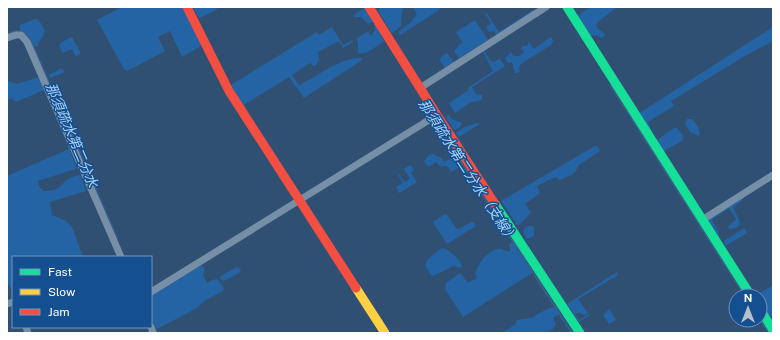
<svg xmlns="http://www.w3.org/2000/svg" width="780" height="340" font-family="'Public Sans','Noto Sans JP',sans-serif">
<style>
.green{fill:#2564a4}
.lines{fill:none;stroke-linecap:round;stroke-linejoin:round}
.stream{stroke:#35608d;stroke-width:2}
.street{stroke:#778fa6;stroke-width:7}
.fast{stroke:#16e098;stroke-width:9}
.slow{stroke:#ffcf43;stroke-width:9}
.jam{stroke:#f24e42;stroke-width:9}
.labels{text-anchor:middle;stroke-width:3;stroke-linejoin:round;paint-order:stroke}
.water-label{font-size:14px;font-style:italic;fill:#abd2f8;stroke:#144f8f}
</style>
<rect width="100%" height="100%" fill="#305073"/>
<path class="green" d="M 122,7 L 182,7 L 202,45 L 182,57 L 170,31 L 158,37 L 165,51 L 127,71 L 124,69 L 97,20 Z
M 193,7 L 216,7 L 217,9 L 214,11 L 199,18 Z
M 381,7 L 404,7 L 402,10 L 401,26 L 392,33 L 378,11 Z
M 413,7 L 440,7 L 439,10 L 399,36 L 399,31 L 411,22 L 417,14 Z
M 591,7 L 617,7 L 598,22 L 596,26 C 598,30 603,31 605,35 L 602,38 L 596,35 L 590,36 L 577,16 Z
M 364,8 L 366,8 L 373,22 L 368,24 L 361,17 L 355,17 L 354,15 Z
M 533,10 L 534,12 L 497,35 L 494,31 L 489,32 L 486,27 L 491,23 L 485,13 L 486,12 L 499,32 Z
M 35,19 L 37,19 C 46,28 47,34 38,43 L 39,45 L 33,48 L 20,29 L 20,25 Z
M 475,20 L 488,40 L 459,58 L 454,51 L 460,44 L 463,43 L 456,32 Z
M 376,26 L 384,41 C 377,46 367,55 358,53 L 358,42 L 356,39 L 368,31 L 371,36 L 375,30 L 374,27 Z
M 332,27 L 343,45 L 352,40 L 353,42 L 343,48 L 339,41 L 318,52 L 319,59 L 317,64 L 314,66 L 310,63 L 292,75 L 299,85 C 319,76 338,58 361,58 L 362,60 L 304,98 L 289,77 L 242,106 L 231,85 L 317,32 L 319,35 Z
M 773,27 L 773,41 L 745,56 L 671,101 L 674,106 L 648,122 L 652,132 L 638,114 Z
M 72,37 L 80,52 L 80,54 L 76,57 L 72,49 L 62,53 L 59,45 L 62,42 Z
M 551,37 L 553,41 L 551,45 L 522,63 L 519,67 L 520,71 L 518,73 L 515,73 L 512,62 L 508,63 L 505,58 L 510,54 L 509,50 L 514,56 L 520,56 L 524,52 L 521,48 L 523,46 L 527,46 L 529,42 L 534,49 Z
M 484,51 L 491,61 L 495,62 L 499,59 L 501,60 L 505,66 L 472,87 L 476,94 L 482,95 L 482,99 L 478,101 L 471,102 L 455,113 L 449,103 L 469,90 L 468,88 L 493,71 L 483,52 Z
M 447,53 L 454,62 L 445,68 L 440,61 L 442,56 Z
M 62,68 L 65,72 L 50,78 L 49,75 Z
M 39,77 L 44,90 L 16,102 L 12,98 L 7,100 L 7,81 L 17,84 Z
M 449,115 L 453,120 L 460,122 L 462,124 L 459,128 L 454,130 L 446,117 Z
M 687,119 L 692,119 C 696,124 699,127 700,133 L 699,136 L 690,132 L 685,124 Z
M 477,123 L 480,124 L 459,137 L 456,133 L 465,127 Z
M 674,128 L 677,128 L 683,136 L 682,141 L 664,151 L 657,140 Z
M 595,146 L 598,147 L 600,151 L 579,165 L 575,172 L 571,175 L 560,180 L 555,177 L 537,186 L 540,193 L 525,204 L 531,213 L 518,226 L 501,201 Z
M 69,149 L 76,166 L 75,169 L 38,181 L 39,186 L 43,191 C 62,191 57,186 70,178 C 73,177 76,176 80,175 L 86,191 L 50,202 L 52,215 L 66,221 L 72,227 L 83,257 L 13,257 L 13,293 L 7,281 L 7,176 Z
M 433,154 L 441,158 L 444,162 L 456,156 L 462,166 L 451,172 L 447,166 L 440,166 L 436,162 L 428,167 L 424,161 L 429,155 Z
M 410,165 L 414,170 L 411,173 L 417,182 L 399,193 L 396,187 L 403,183 L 397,173 L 398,173 L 405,182 L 410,179 L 404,169 Z
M 741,198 L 742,201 L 733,207 L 740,222 L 739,226 L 735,228 L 729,229 L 728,227 L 736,219 L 729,208 L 712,220 L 719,233 L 719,237 L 708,220 Z
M 445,214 L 448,216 L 456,228 L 458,229 L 472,222 L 474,223 L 476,226 L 447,244 L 433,222 Z
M 529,226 L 533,226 L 534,228 L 534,236 L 527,239 L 523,231 L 525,228 Z
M 744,228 L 747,233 L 725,246 L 724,241 Z
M 515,242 L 527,260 L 527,264 L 532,273 L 463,317 L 445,289 L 446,283 L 460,273 L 468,283 L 477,278 L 475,273 C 479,263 487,250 499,249 C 502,249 506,251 509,252 L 511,250 L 509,246 L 510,243 Z
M 443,248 C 449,250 462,261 462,267 L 459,268 L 454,266 L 435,275 L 432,276 C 425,266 422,264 432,256 C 436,253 438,250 443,248 Z
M 202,265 L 205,270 L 203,275 L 207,283 L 213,280 L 217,279 L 224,288 L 223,291 L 204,301 L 197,308 L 157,329 L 153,327 L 151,321 L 151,293 Z
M 237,267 L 239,268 L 241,272 L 224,281 L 221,280 L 220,277 C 223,275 233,269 237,267 Z
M 617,272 L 618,275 L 578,299 L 588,313 L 585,315 L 580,313 L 575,314 L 579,320 L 589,314 L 590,315 L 579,322 L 567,304 Z
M 773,285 L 773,314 L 769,317 L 760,303 L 760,296 L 755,296 Z
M 556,306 L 559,311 L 559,315 L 555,316 L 553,318 L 556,325 L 553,329 L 546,333 L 502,333 L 516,324 L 517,320 L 531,318 L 547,309 Z
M 609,309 L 616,320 L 609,324 L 603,315 Z"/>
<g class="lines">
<path class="stream" d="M 7,34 C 17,30 24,29 30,39 L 117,238
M 611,86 L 745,296
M 435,121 L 572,333
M 151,318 L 157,333
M 760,320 L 769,333"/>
<path class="street" d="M 7,38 L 16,35 L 21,35 L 27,42 L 121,257
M 420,88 L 546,7
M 702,220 L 773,175
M 151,292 L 437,115
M 7,304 L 13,302
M 26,327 L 28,333
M 151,327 L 153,333"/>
<path class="fast" d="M 567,7 L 751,296
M 495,204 L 580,333
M 760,309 L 773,330"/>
<path class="slow" d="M 356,288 L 385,333"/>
<path class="jam" d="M 187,7 L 229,91 L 356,288
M 369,7 L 437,115 L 495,204"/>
</g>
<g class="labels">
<g class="water-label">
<text transform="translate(72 135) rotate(67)" y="5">那須疏水第二分水</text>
<text transform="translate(468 171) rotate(57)" y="5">那須疏水第二分水（支線）</text>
</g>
</g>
<rect width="780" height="340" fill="none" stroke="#ffffff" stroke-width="16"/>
<rect x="12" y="256" width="140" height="72" fill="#144f8f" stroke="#7295bc"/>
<rect x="20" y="269" width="20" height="6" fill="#16e098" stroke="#7295bc"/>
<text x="48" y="276" font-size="12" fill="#ffffff">Fast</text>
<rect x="20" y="289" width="20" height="6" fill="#ffcf43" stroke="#7295bc"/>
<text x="48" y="296" font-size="12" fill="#ffffff">Slow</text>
<rect x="20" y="309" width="20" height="6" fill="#f24e42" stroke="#7295bc"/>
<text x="48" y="316" font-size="12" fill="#ffffff">Jam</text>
<g transform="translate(748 308)"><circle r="19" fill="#144f8f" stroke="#7295bc"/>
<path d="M0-3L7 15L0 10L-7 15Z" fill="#b7c2ce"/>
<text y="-6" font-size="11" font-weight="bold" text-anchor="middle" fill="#ffffff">N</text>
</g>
</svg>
